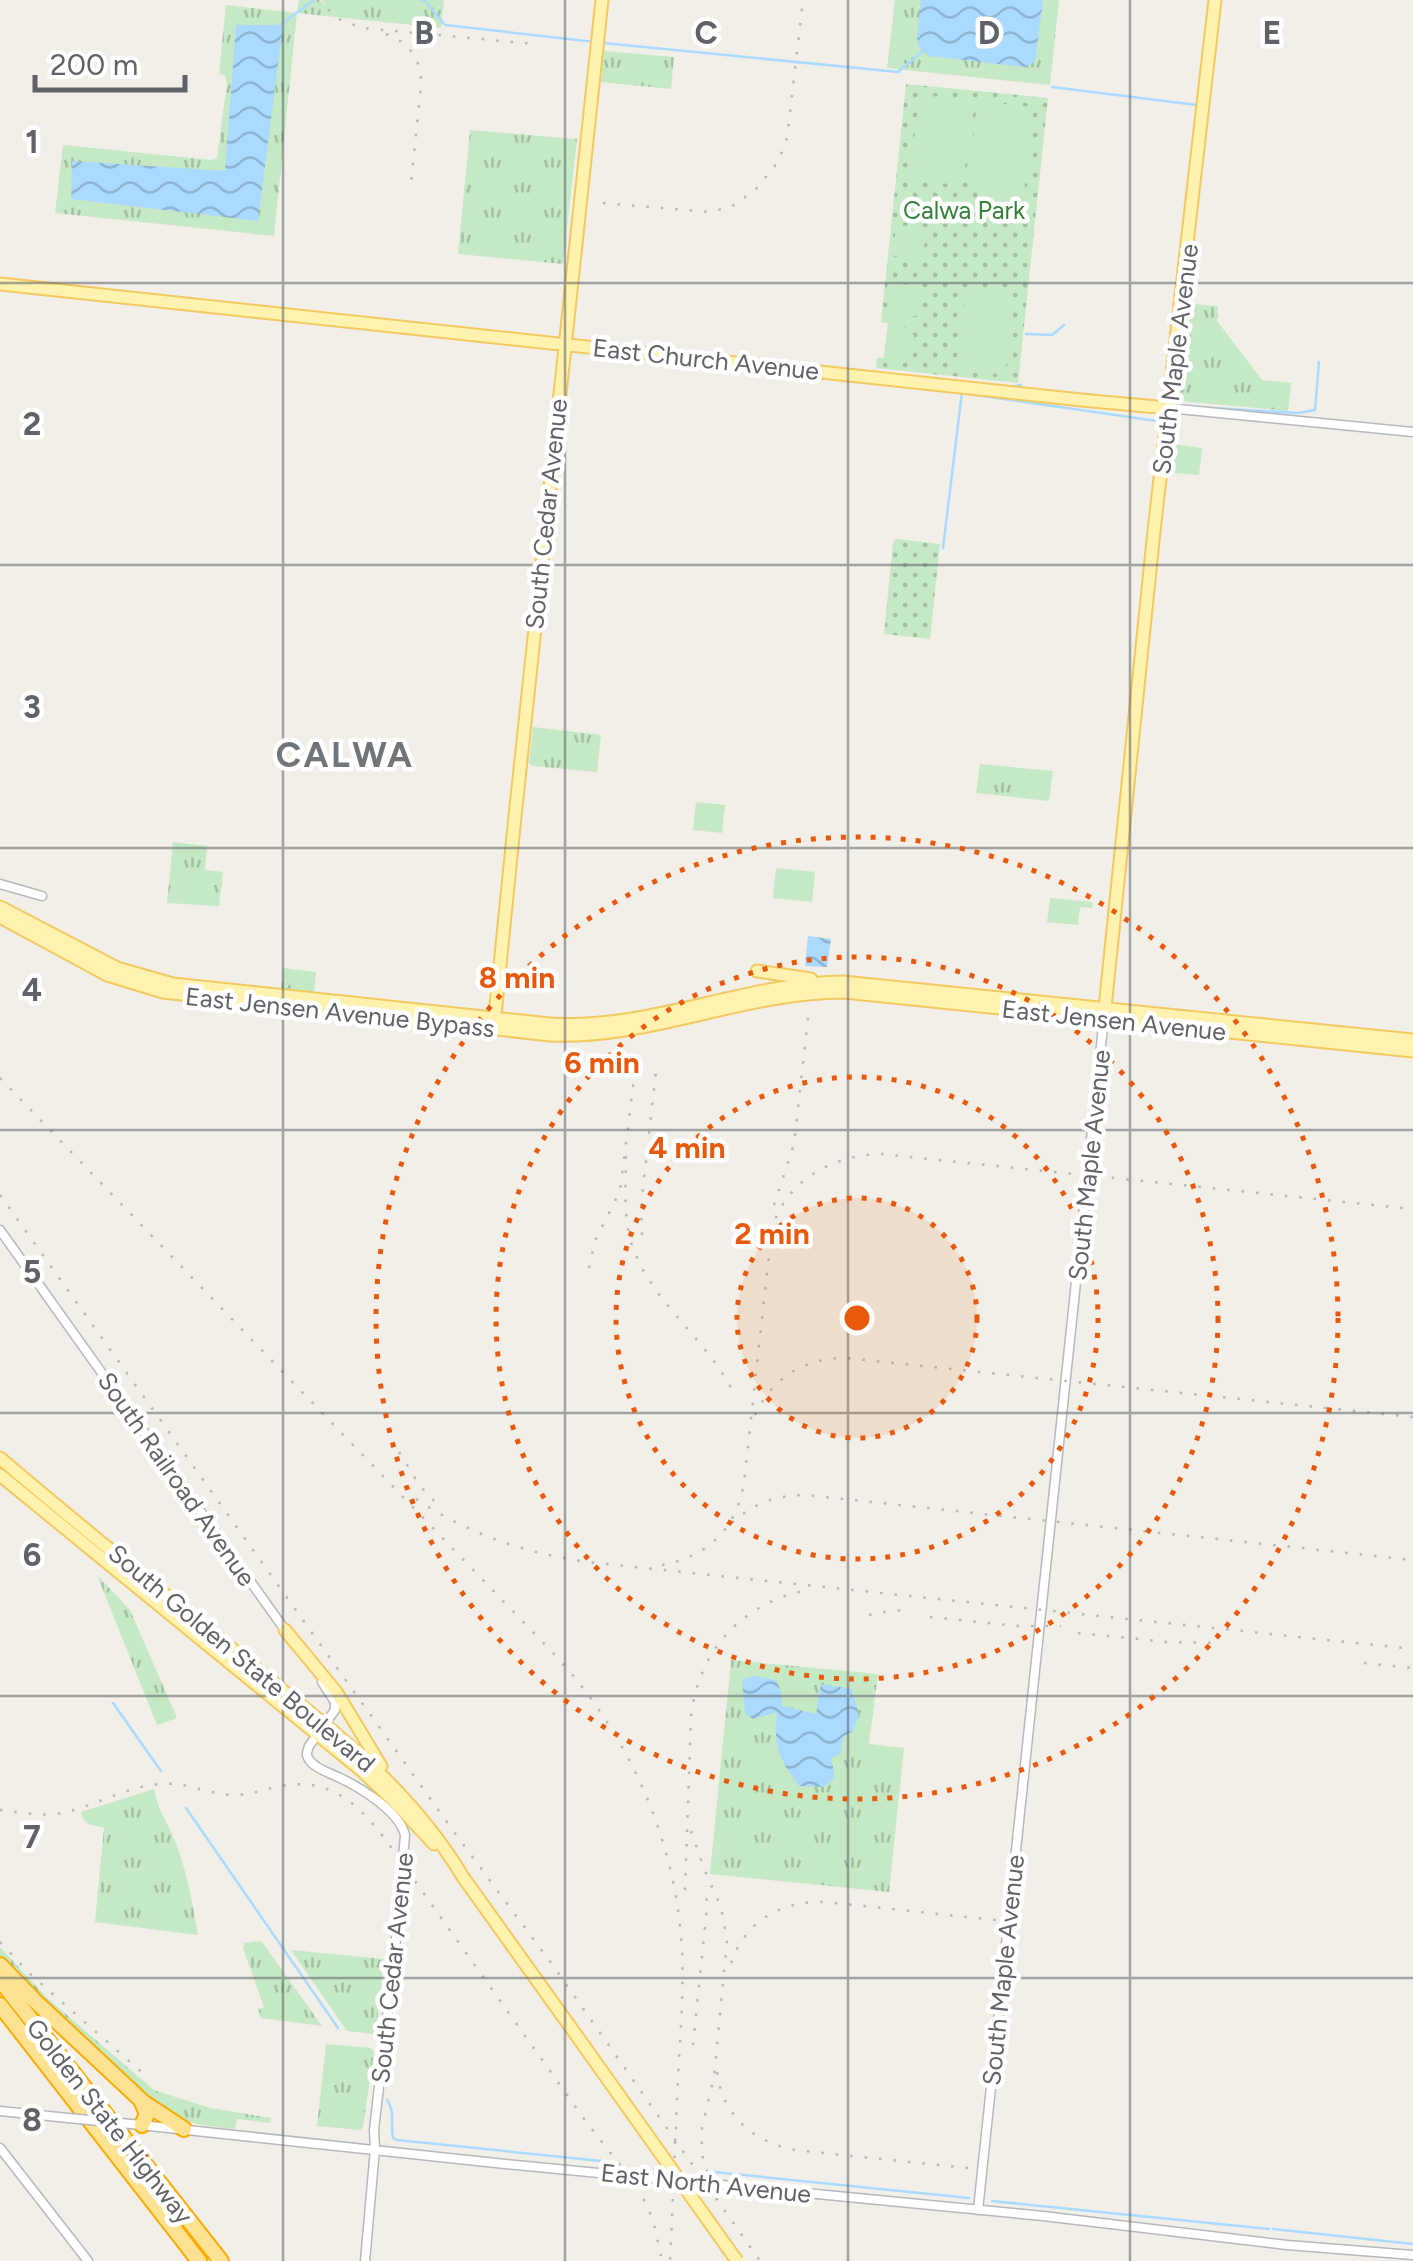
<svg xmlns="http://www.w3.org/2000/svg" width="1413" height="2261" font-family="Figtree,sans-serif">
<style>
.grass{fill:url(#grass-tufts)}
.park{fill:url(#park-dots)}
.pitch{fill:#c5e8c5}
.water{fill:url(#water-waves)}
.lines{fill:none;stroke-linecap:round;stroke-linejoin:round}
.stream{stroke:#aadaff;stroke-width:2.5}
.minor-casing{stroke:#b5b8bc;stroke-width:11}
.major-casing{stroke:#f2c960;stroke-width:15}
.highway-casing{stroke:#f9ab00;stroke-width:18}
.minor{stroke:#fff;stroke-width:8}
.major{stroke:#fff2af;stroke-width:11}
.highway{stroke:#fde293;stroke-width:14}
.rail{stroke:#b6b7b8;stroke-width:2.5;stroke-dasharray:2.5 12;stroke-linecap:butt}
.minor-bridge-casing{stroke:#b5b8bc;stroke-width:11;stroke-linecap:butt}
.major-bridge-casing{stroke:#f2c960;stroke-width:15;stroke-linecap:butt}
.minor-bridge{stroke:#fff;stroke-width:8}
.major-bridge{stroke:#fff2af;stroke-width:11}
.grid{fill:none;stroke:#5f6368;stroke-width:2.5;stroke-opacity:0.55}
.ring{fill:none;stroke:#e8590c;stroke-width:5;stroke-dasharray:5 10}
.labels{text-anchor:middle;stroke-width:9;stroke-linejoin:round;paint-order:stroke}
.park-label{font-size:25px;fill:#348238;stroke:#fff}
.street-label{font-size:25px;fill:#5f6368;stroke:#fff}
.district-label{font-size:35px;font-weight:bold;letter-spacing:2.5px;fill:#70757a;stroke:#fff}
.grid-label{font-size:32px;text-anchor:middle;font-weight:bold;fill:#5f6368;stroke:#fff;stroke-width:9;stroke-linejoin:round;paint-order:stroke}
.centre{fill:#e8590c;stroke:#fff;stroke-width:5}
.ring-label{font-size:30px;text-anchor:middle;font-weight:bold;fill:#e8590c;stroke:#fff;stroke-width:9;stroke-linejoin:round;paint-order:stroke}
</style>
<defs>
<pattern id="grass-tufts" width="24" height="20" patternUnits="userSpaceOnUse" patternTransform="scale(2.5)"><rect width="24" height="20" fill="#c5e8c5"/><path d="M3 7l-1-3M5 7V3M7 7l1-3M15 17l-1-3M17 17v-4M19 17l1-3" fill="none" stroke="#a3c0a4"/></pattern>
<pattern id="park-dots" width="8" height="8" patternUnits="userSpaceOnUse" patternTransform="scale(2.5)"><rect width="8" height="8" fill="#c5e8c5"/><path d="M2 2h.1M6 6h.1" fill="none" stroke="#a3c0a4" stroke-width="1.8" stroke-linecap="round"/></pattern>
<pattern id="water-waves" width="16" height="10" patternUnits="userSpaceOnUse" patternTransform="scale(2.5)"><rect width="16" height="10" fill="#aadaff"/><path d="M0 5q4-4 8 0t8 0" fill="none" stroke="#8eb4d2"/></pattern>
</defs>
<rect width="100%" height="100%" fill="#f1efe8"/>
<path class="grass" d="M 299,0 L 320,0 L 326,6 L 322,0 L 444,0 L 441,28 L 297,13 L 274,236 L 55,213 L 63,145 L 211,160 L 217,158 L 227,83 L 225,76 L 219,73 L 226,5 L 297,13 Z
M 895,0 L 1059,0 L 1050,85 L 887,68 Z
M 604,51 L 674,57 L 671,89 L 601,82 Z
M 470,130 L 577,139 L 563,264 L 458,254 Z
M 1192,304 L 1218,306 L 1217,321 L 1262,380 L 1291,383 L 1288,411 L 1181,401 L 1178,398 Z
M 1172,444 L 1202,448 L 1199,475 L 1174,473 L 1172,470 Z
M 533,727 L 601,735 L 597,772 L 532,766 L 529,763 Z
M 980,764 L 1053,771 L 1049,801 L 976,793 Z
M 696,802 L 725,805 L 722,833 L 693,830 Z
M 173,842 L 207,846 L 205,870 L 223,872 L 219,906 L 167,903 Z
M 776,868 L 815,872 L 812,902 L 773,898 Z
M 1050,898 L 1093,902 L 1092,908 L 1080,907 L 1078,925 L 1047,922 Z
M 283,968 L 316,972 L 314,992 L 281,989 Z
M 97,1575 L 130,1610 L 177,1718 L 157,1725 Z
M 731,1660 L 878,1674 L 869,1744 L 904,1748 L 889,1892 L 710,1874 Z
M 154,1789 C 158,1809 164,1817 172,1834 C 186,1865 192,1901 198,1935 L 95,1922 L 104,1828 C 93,1824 84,1827 81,1812 Z
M 257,1941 L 262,1942 L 322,2026 L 261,2018 L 258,2009 L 264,2007 L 243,1948 L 244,1943 Z
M 0,1947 L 46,1997 L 154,2090 L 210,2108 L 271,2118 L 270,2123 L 237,2119 L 235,2129 C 211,2127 188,2123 165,2114 L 0,1959 Z
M 291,1950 L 384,1959 L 376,2031 L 373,2034 L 347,2031 Z
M 326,2044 L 371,2048 L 374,2052 L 363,2127 L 360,2130 L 317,2126 Z"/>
<path class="park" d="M 906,84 L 1048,98 L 1018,383 L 876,368 L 877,358 L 884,358 L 888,323 L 881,322 Z
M 896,539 L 940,544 L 930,639 L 884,634 L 893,543 Z"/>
<path class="pitch" d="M 919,95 L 972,100 L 964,179 L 950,178 L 949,184 L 913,180 L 910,177 Z
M 977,101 L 1033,107 L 1023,206 L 1019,209 L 977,203 L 980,182 L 969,180 Z
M 896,225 L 926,228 L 923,259 L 893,256 Z
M 890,283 L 920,286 L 917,316 L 913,316 L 912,327 L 891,325 L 892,314 L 887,313 Z
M 985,290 L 1011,293 L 1014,299 L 1005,375 L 956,369 L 965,292 L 984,294 Z
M 887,332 L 914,335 L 911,362 L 884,359 Z"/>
<path class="water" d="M 921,0 L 1043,0 L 1035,62 L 1025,67 L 929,56 L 919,47 L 917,37 Z
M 236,25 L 283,25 L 258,221 L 71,199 L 72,161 L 225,171 Z
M 808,936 L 831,939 L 827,967 L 805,966 Z
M 754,1676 L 776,1680 L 781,1692 L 782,1706 L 816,1714 L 821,1684 L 852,1689 L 859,1714 L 853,1731 L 843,1737 L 840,1754 L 831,1758 L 835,1777 L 824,1787 L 799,1786 C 779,1757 773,1748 777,1712 L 753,1719 L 745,1713 L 742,1679 Z"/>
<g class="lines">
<path class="stream" d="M 420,0 L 424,0 L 445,25 L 595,42
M 279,26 L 314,0
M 603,43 L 898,72 L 925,49
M 1052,87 L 1197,105 L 1199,91 L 1202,91
M 1026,334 L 1052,335 L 1064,325
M 1007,387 L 1021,385
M 965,393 L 962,393 L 1164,422
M 1193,407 L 1298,413 L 1315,410 L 1319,362
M 943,548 L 962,392
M 113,1703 L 161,1771
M 186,1808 L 338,2028
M 387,2100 C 396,2113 390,2124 393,2138 L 397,2140 L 611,2162
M 714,2172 L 969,2198
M 992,2201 L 1269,2229
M 1273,2229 L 1413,2244"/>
<defs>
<path id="minor" d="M 1168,408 L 1413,432
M 0,884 L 42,896
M 0,1230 L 285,1630
M 322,1682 L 335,1702 L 335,1710 L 309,1746 C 307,1753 305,1754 310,1761 C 316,1769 330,1773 338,1777 C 360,1787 399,1811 405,1835 L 396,1939 L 374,2130 L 375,2149 L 365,2261
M 0,2111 L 68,2118
M 131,2124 L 505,2164 L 1043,2216 L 1287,2245 L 1413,2255
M 0,2148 L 88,2261
M 978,2210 L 1104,1017"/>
<path id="major" d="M 0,284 L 1081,400 L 1168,408
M 0,907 L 117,968 L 173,984 L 550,1024 C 650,1030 744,983 843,982 L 1413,1040
M 0,917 L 107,975 L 163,992 L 550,1035 C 651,1039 744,992 844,992 L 1413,1051
M 757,971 L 811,979
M 1105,1008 L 1154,531 L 1215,0
M 494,1025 C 528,683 564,341 602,0
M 0,1458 C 85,1531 174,1601 260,1672 C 339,1736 410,1789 463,1877 L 584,2046
M 0,1475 L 361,1770 L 392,1799 L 434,1844
M 285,1630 L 337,1693 L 381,1766"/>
<path id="highway" d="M 0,1965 L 34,2000 L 141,2100 L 147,2114 L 142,2125
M 0,1980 L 221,2261
M 0,2005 L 199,2261
M 143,2102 L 184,2129"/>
</defs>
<use href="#minor" class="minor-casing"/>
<use href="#major" class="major-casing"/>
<use href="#highway" class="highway-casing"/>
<use href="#minor" class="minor"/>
<use href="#major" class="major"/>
<use href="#highway" class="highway"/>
<path class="rail" d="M 317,0 L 339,19 L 362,28 L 535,44
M 386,34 C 410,42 422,61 421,86 L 411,183
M 603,203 L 709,212 L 731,207 L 756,189 L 778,162 L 787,138 L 803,0
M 0,1078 L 556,1656 C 630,1737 676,1840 682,1950 C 684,1993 680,2036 678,2079 C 675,2140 673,2200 670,2261
M 626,1156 C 626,1184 623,1215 631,1242 C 650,1303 710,1340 736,1398
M 0,1195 L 454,1832 L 554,1967 L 760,2261
M 774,1205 L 794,1144 L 809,1009
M 642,1235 L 641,1206 L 656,1071
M 589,1268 L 595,1241 L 620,1191 L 635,1070
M 755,1415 C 772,1378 804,1358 845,1358 L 1413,1417
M 399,1452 L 420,1486 L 437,1504
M 416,1499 C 468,1534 525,1553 587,1562 L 1413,1649
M 732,1523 C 753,1503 777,1495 806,1495 L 1413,1560
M 662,1565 C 708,1557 737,1528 744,1482 L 772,1228 C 787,1180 832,1155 881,1154 L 1413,1209
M 869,1615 L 889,1611 L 910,1610
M 930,1617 L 1018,1626 L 1061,1626
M 1078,1633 L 1168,1642 L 1217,1643
M 1364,1663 L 1413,1668
M 0,1810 C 20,1812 42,1817 62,1813 C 95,1806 125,1787 159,1784 C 185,1781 209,1795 235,1795 C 251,1795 265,1789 281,1786 C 330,1777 357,1803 385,1839 L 587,2123 L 639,2189 L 653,2220 L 661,2256
M 691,1831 L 705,1871 L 721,1907 L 727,1941 L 714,2077 L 701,2132 L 703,2160 L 711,2181
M 685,1890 L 691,1717 C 698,1652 740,1605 803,1591
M 0,1942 L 29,1973 L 146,2076
M 731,1963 C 745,1921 782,1900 825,1902 L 996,1920
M 693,2045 L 707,1907 L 706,1886
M 717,2072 C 722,2115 754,2143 796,2150 L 969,2168"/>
<defs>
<path id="minor-bridge" d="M 68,2118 L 131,2124"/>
<path id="major-bridge" d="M 584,2046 L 737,2261"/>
</defs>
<use href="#minor-bridge" class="minor-bridge-casing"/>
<use href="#major-bridge" class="major-bridge-casing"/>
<use href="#minor-bridge" class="minor-bridge"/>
<use href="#major-bridge" class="major-bridge"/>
</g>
<path class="grid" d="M 283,0 L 283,2261M 565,0 L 565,2261M 848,0 L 848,2261M 1130,0 L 1130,2261M 0,283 L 1413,283M 0,565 L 1413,565M 0,848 L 1413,848M 0,1130 L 1413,1130M 0,1413 L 1413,1413M 0,1696 L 1413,1696M 0,1978 L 1413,1978"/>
<circle cx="857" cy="1318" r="120" fill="#e8590c" fill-opacity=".12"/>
<g class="ring">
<circle cx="857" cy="1318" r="120"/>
<circle cx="857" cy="1318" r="241"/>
<circle cx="857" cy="1318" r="361"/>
<circle cx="857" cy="1318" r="481"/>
</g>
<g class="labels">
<g class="park-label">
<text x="964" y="219">Calwa Park</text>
</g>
<g class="street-label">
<text transform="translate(706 359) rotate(6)" y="9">East Church Avenue</text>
<text transform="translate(1175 359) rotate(-83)" y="9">South Maple Avenue</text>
<text transform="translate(546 514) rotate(-84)" y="9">South Cedar Avenue</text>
<text transform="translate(340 1012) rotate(6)" y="9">East Jensen Avenue Bypass</text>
<text transform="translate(1114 1020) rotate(6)" y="9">East Jensen Avenue</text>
<text transform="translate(1089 1165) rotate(-84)" y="9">South Maple Avenue</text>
<text transform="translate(177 1479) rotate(55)" y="9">South Railroad Avenue</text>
<text transform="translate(242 1658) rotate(40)" y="9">South Golden State Boulevard</text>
<text transform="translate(392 1968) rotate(-84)" y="9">South Cedar Avenue</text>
<text transform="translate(1003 1970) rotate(-84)" y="9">South Maple Avenue</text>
<text transform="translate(110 2121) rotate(52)" y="9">Golden State Highway</text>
<text transform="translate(706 2183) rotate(6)" y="9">East North Avenue</text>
</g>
<g class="district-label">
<text x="345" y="767">CALWA</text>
</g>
</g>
<g class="grid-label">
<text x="424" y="44">B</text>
<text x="706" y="44">C</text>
<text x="989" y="44">D</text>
<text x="1272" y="44">E</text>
<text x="32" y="153">1</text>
<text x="32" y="435">2</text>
<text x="32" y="718">3</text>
<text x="32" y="1001">4</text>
<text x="32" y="1283">5</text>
<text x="32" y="1566">6</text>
<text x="32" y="1848">7</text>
<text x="32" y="2131">8</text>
</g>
<circle cx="857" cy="1318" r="15" class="centre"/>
<g class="ring-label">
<text x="517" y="988">8 min</text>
<text x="602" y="1073">6 min</text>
<text x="687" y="1158">4 min</text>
<text x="772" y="1244">2 min</text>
</g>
<path d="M35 75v15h150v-15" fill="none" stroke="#5f6368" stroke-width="5"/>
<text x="50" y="75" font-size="30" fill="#5f6368" stroke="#ffffff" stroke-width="8" paint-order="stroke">200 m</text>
</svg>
